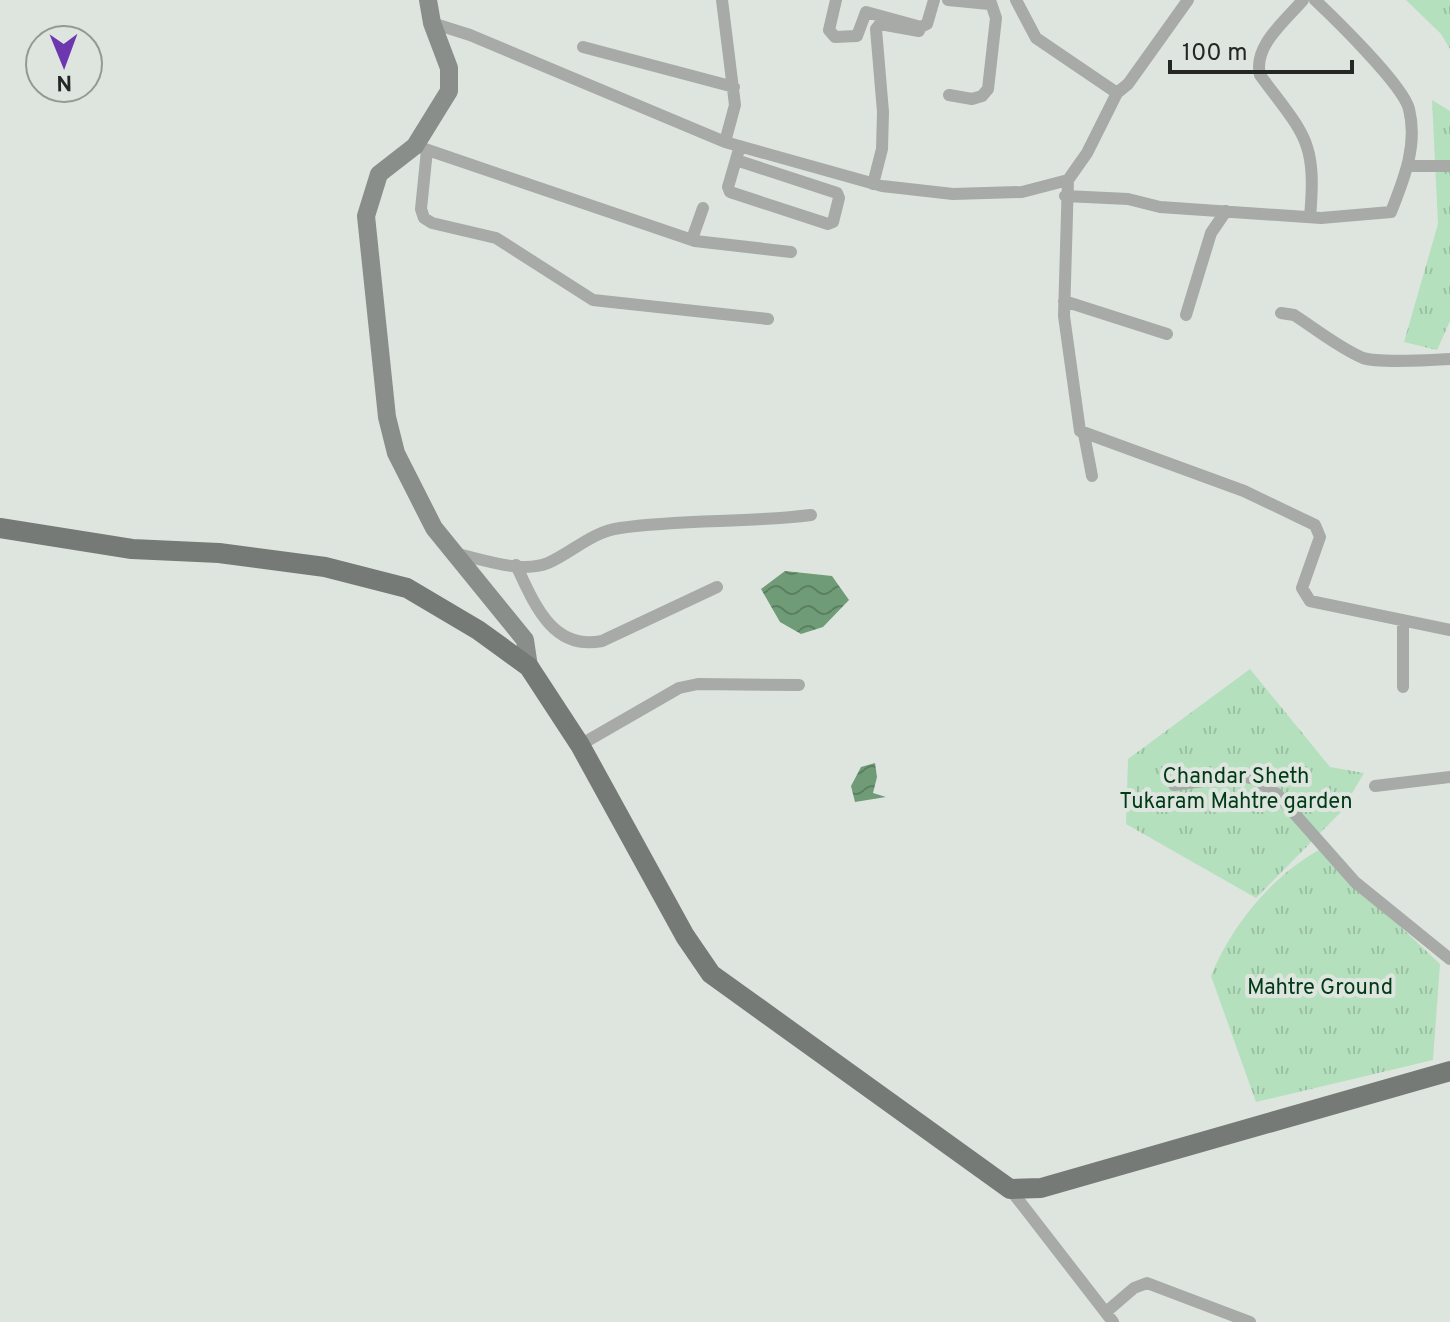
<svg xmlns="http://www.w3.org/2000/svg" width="1450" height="1322" font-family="Overpass,sans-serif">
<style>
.park{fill:url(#park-tufts)}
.water{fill:url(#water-waves)}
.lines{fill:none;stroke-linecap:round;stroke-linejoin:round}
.street{stroke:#a7aaa7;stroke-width:12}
.secondary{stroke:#8a8e8a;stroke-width:18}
.primary{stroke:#757a76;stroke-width:20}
.labels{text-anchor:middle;stroke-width:8;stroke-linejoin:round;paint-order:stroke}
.park-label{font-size:22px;fill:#013a16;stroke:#dee5df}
</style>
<defs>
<pattern id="park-tufts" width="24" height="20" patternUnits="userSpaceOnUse" patternTransform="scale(2)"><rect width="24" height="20" fill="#b5e0bd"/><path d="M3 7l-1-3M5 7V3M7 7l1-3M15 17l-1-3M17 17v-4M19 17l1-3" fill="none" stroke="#9cc0a2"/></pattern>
<pattern id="water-waves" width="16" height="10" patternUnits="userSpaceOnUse" patternTransform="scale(2)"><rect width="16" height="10" fill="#6f9c77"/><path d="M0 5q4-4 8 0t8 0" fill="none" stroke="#5b7f61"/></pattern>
</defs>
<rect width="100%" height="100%" fill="#dee5df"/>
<path class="park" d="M 1406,0 L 1450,0 L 1450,49 L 1441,34 Z
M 1432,100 L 1450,111 L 1450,321 L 1437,350 L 1404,342 L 1438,224 Z
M 1250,669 L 1330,767 L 1364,773 L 1341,812 L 1256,898 L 1126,824 L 1128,759 Z
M 1319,850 L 1440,964 L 1433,1060 L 1256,1102 L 1211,976 C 1231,926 1272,876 1319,850 Z"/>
<path class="water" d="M 785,571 L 832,576 L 849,600 L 823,627 L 801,634 L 780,622 L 761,589 Z
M 875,763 L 877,777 L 873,793 L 886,797 L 855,802 L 851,786 L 861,767 Z"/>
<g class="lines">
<path class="street" d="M 722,0 L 735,105 L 725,142
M 836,0 L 829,30 L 835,37 L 857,36 L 866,12 L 921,27 L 927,24 L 934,0
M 948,0 L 989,4
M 1016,0 L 1036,38 L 1117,93 L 1128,84 L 1188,0
M 1303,0 C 1285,21 1253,46 1260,75 C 1304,135 1317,139 1310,217
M 432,23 L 470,35 L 725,142 L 882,186 L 953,194 L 1022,192 L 1068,180 L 1087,153 L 1117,93
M 583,47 L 734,87
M 949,95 L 972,99 L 982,96 L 988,89 L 996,18 L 990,0
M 422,148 L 695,241 L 791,252
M 427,150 L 421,209 L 424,218 L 432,223 L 496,238 L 593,300 L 768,319
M 736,160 L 837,193 L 839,198 L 833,222 L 828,224 L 730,192 L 728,187 L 740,146
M 1410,166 L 1450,166
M 1068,180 L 1064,316 L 1080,431 L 1244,491 L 1315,525 L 1320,537 L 1302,588 L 1310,601 L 1450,630
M 873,184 L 882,149 L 883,112 L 876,29 L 880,24 L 919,31
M 1065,196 L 1128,199 L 1160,207 L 1321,218 L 1391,212 C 1404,179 1418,145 1409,109 C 1403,85 1335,19 1315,0
M 692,239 L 703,208
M 1064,301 L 1167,334
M 1281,313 L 1294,315 C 1316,329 1339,348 1363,358 C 1377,363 1434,360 1450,359
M 1186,315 L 1211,233 L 1226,211
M 1084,434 L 1092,476
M 456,554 C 483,559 521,574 548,563 C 573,552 591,532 620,528 C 683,519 748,523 811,515
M 516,565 C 534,603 552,651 602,641 L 717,587
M 1403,687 L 1403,620
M 580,745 L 679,688 L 698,684 L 799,685
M 1174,785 L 1241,776 L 1254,779 L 1277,794 L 1355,882 L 1450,959
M 1375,786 L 1450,777
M 1010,1189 L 1113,1322
M 1106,1312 L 1134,1288 L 1147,1283 L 1250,1322"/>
<path class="secondary" d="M 428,0 L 432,23 L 449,68 L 449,91 L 415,146 L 379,174 L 366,216 L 387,417 L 396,453 L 434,528 L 525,640 L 529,667"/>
<path class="primary" d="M 0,528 L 132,549 L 219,553 L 325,567 L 407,588 L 478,630 L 529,667 L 580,745 L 685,936 L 711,974 L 1010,1189 L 1041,1188 L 1450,1071"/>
</g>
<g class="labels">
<g class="park-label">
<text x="1236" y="783">Chandar Sheth<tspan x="1236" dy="25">Tukaram Mahtre garden</tspan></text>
<text x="1320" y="994">Mahtre Ground</text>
</g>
</g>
<g transform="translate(64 64) rotate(179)"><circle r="38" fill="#dee5df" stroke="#949994" stroke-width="2"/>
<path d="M0-6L14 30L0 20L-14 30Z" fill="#6d38af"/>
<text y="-12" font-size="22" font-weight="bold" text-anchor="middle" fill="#242724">N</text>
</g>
<path d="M1170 60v12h182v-12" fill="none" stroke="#242724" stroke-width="4"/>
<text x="1182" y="60" font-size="24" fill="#242724" stroke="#dee5df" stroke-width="6" paint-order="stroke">100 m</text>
</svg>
